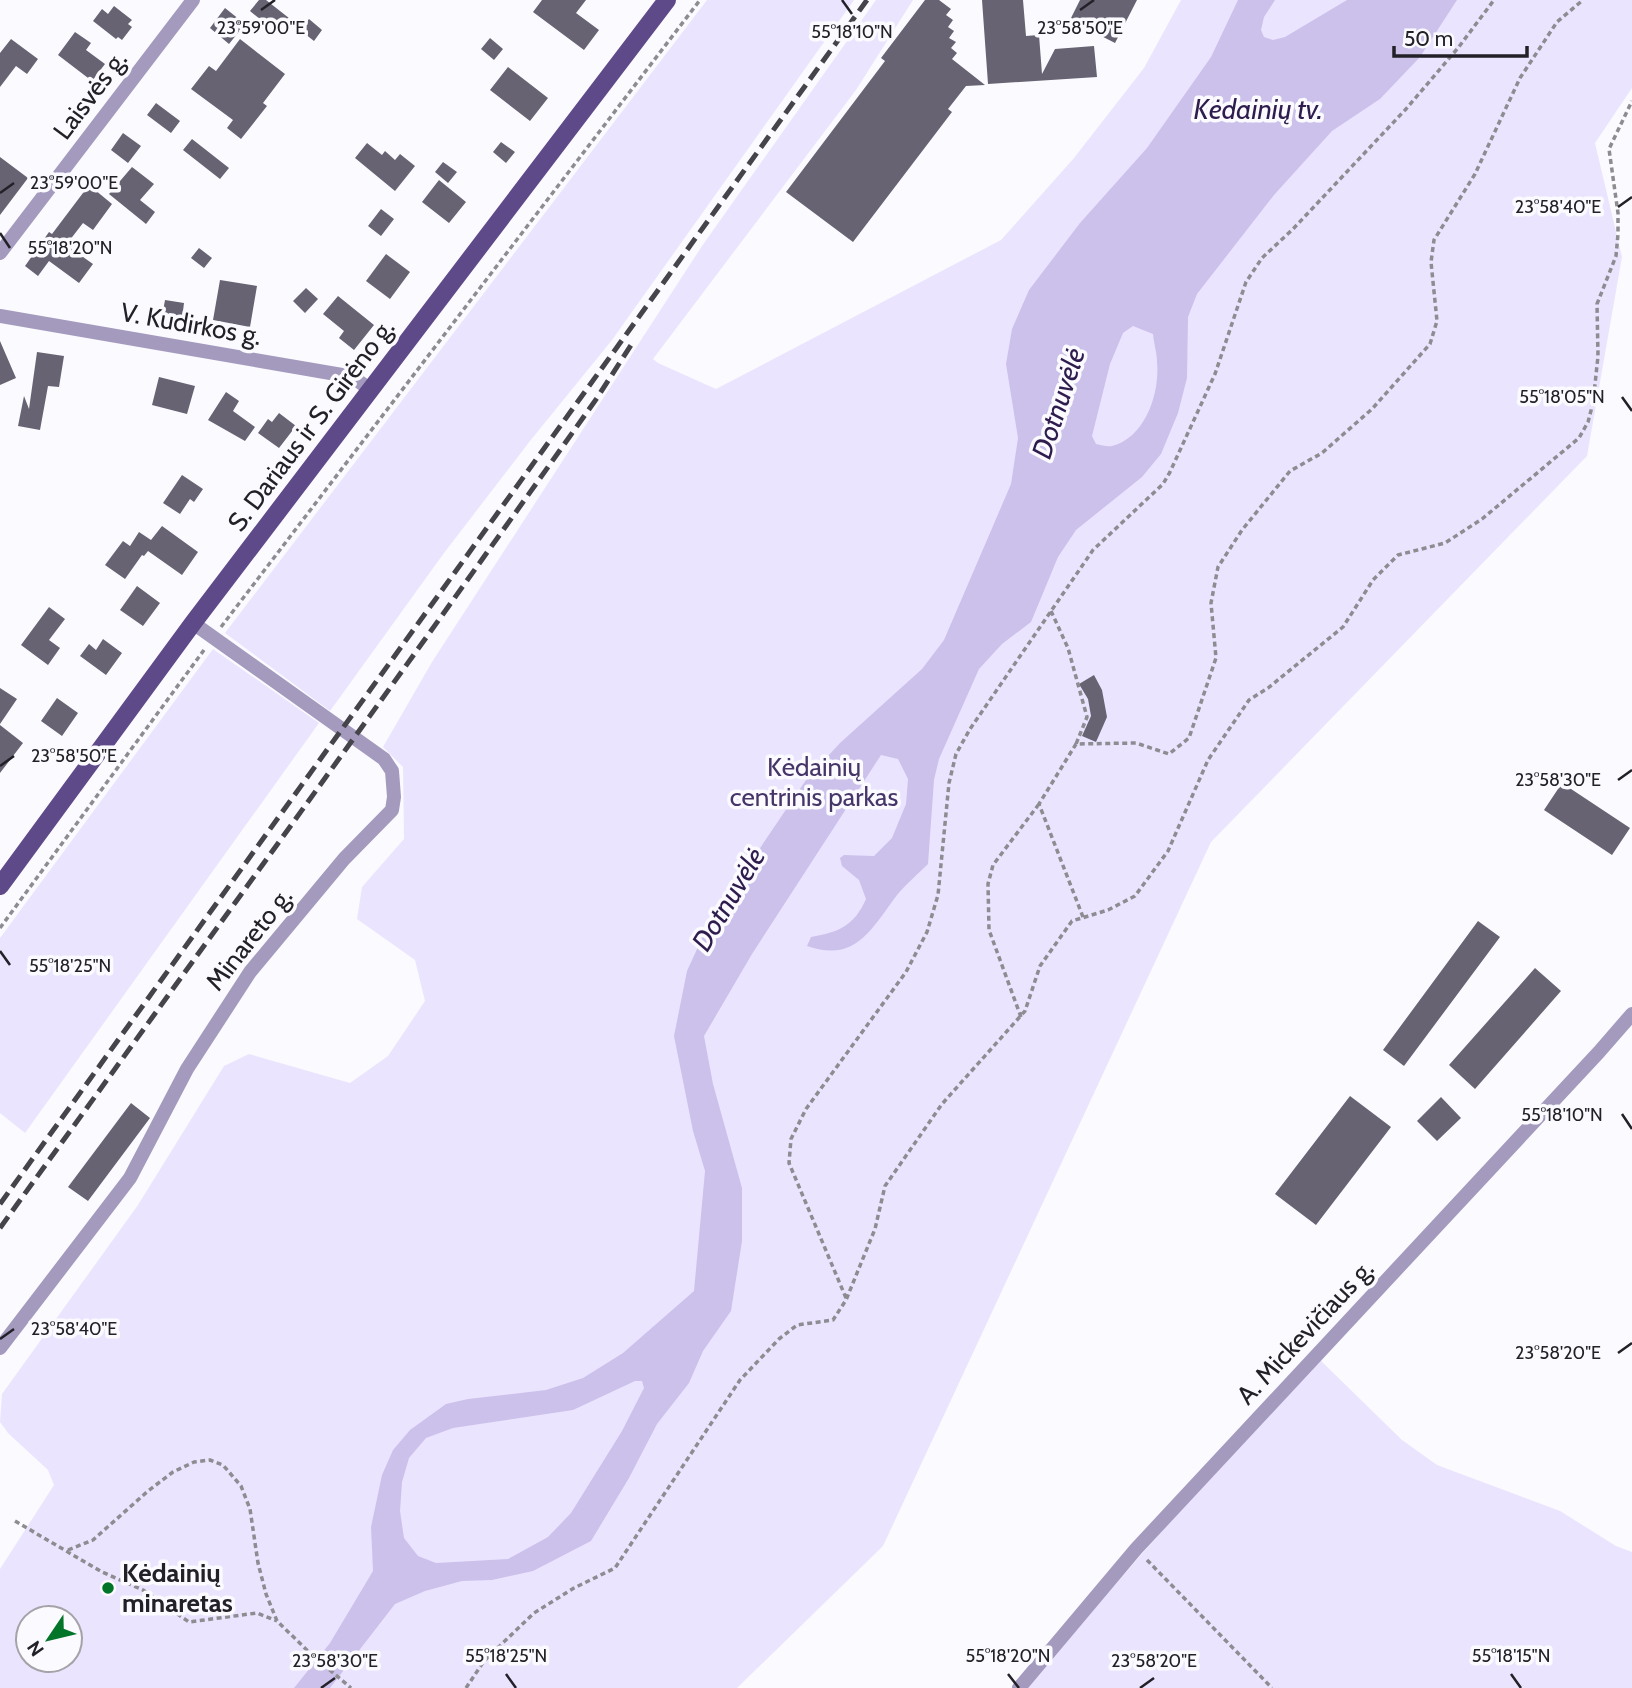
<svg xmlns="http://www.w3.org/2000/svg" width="1632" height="1688" font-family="Cabin,sans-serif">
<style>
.green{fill:#ebe4ff;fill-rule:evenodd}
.water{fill:#ccc1eb;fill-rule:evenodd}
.building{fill:#676373}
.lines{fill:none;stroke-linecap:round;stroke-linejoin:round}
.path{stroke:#8d8c91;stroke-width:3.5;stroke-dasharray:5 3.5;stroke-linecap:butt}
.minor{stroke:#a49abe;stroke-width:14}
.primary{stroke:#5e4a89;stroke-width:18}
.rail{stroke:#46444b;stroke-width:5;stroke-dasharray:14 7;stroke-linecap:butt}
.ticks{fill:none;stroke:#232128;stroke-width:2.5}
.poi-dot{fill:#037528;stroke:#fbfafe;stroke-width:2.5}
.labels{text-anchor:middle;stroke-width:7;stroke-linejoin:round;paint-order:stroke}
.street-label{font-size:26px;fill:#232128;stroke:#fbfafe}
.park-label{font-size:26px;fill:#463569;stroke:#fbfafe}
.poi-label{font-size:26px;font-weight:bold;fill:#232128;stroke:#fbfafe;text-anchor:start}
.water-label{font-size:28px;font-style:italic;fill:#2e1c4e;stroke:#fbfafe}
.ticks-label{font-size:18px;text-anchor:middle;fill:#232128;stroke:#fbfafe;stroke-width:7;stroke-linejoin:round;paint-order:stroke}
</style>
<rect width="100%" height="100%" fill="#fbfafe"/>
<path class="green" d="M 707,0 L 854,0 L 612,340 L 530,441 L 444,553 L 330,711 L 225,633 Z
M 876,0 L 913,0 L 856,90 L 653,359 L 658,363 L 716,389 L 1001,240 L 1074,158 L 1144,68 L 1181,0 L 1632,0 L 1632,88 L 1595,143 L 1622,257 L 1587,456 L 1211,842 L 883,1546 L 737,1688 L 0,1688 L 0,1569 L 54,1485 L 48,1470 L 8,1433 L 0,1422 L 2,1394 L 138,1205 L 224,1066 L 249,1054 L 350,1083 L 388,1056 L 425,1001 L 415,960 L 357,919 L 362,887 L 404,839 L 403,767 L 383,747 L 432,662 L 702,246 ZM 28,1618 L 70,1618 L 70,1660 L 28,1660 Z
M 213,649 L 319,723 L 25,1133 L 0,1113 L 0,938 Z
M 1316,1356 L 1402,1440 L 1437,1465 L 1560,1511 L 1616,1546 L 1632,1552 L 1632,1688 L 1024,1688 Z"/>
<path class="water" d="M 1238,0 L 1275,0 L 1264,17 L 1261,30 L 1264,37 L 1273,40 L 1285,37 L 1347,0 L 1457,0 L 1420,57 L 1380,99 L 1332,131 L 1274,195 L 1197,294 L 1188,317 L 1187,378 L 1178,413 L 1161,454 L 1142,477 L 1076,530 L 1058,557 L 1031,622 L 1002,644 L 979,669 L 939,759 L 934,780 L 928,864 C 918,874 906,884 897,895 C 871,930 855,963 807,946 L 811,937 C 839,932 854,926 866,899 L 859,880 L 842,866 L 840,858 L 844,855 L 874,856 L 892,838 L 906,804 L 908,779 L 898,759 L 881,755 L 752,954 L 704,1036 L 713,1084 L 742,1188 L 742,1241 L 731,1311 L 703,1351 L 689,1383 L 657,1424 L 629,1478 L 591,1541 L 533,1571 L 492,1580 L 462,1581 L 425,1591 L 395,1604 L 330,1688 L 294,1688 L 330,1643 L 373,1571 L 371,1527 L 382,1475 L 393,1450 L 410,1430 L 446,1404 L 468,1399 L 546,1390 L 583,1378 L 623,1353 L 694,1291 L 705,1171 L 693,1131 L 674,1036 L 687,971 L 708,925 L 806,780 L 840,743 L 922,669 L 944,640 L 1011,484 L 1018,438 L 1006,364 L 1012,329 L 1029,290 L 1080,223 L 1147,148 L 1211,57 ZM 1133,326 L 1153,334 C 1154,344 1157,353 1157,362 C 1160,392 1146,437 1112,446 C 1108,447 1101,445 1096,444 L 1092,436 L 1110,364 L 1123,333 ZM 635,1381 L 642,1381 L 644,1388 L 622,1431 L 571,1513 L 548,1537 L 508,1559 L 436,1563 L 418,1556 L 404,1538 L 400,1511 L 402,1482 L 409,1458 L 426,1438 L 453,1428 L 573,1410 Z"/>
<path class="building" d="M 259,0 L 266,0 L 294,22 L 282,37 L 250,11 Z
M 542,0 L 586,0 L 576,13 L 599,30 L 584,50 L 533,12 Z
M 925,0 L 939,0 L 951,9 L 946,15 L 953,20 L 948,27 L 954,31 L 949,38 L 956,42 L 951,48 L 957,53 L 952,59 L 985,85 L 966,86 L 948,109 L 952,112 L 853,242 L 786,192 L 885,61 L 881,58 Z
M 982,0 L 1023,0 L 1026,36 L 1039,35 L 1042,74 L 1055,49 L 1094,46 L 1097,77 L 988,84 Z
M 1080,0 L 1137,0 L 1115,43 L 1070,20 Z
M 114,6 L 132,20 L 128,24 L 132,27 L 122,40 L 118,37 L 116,39 L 93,21 L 102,9 L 108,14 Z
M 225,8 L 245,24 L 229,44 L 210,28 Z
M 309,19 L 322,30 L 314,41 L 300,30 Z
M 75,32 L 91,43 L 86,50 L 105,64 L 92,81 L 58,55 Z
M 490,38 L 503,49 L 494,60 L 481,49 Z
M 11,39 L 38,59 L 27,74 L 16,66 L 0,87 L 0,53 Z
M 240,39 L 285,74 L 263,103 L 267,106 L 241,139 L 227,128 L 233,120 L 191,89 L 209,66 L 216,71 Z
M 508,67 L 548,98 L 530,121 L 490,90 Z
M 156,103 L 180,121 L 171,133 L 147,115 Z
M 123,133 L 141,146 L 128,163 L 111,150 Z
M 192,139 L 229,168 L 220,179 L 183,150 Z
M 501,142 L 515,152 L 506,163 L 493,152 Z
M 367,143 L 382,155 L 385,151 L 395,160 L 400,154 L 415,166 L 395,191 L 355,158 Z
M 0,157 L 28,178 L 0,215 Z
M 443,162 L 457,172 L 448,183 L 435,172 Z
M 132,167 L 154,184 L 140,200 L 155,212 L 146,224 L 109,194 Z
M 439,180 L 466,202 L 449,223 L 422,202 Z
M 89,185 L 112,204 L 93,230 L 83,223 L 66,245 L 93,264 L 79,283 L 49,261 L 38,276 L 25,266 L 49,232 L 52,234 Z
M 381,209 L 394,219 L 381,236 L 368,226 Z
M 199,248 L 212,258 L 204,268 L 191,258 Z
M 386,254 L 410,272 L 390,299 L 366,281 Z
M 220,280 L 257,286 L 250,327 L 213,320 Z
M 306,288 L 318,299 L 305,313 L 293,301 Z
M 338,296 L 374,325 L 354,350 L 339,338 L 344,331 L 323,314 Z
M 165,300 L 184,303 L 182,319 L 162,317 Z
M 0,341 L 16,378 L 0,385 Z
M 37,352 L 64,356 L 59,387 L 48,386 L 40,430 L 18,426 L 24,396 L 29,409 Z
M 159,377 L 195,386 L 187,414 L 152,405 Z
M 226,392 L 239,401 L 233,411 L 255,427 L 245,441 L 208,420 Z
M 279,413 L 296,426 L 279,448 L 258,433 L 268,419 L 272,422 Z
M 182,475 L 203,489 L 194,502 L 190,499 L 180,514 L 163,503 Z
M 162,526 L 198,552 L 182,575 L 148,551 L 144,556 L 142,555 L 125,579 L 105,565 L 123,541 L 130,546 L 139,532 L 151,540 Z
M 137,586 L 160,603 L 143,626 L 120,610 Z
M 49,607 L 65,619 L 49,640 L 60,648 L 48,665 L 21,645 Z
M 103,639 L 122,653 L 106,675 L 80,656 L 89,644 L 96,650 Z
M 1094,675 L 1102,690 L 1107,717 L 1096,742 L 1082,736 L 1091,716 L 1088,699 L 1079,684 Z
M 0,688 L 17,699 L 0,724 Z
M 57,698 L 78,713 L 62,736 L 41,721 Z
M 0,725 L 23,743 L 0,773 Z
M 1562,783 L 1630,828 L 1612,855 L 1544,810 Z
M 1478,921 L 1500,937 L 1404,1066 L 1383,1050 Z
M 1535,968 L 1561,991 L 1475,1089 L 1449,1065 Z
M 1350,1096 L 1391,1127 L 1316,1225 L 1275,1194 Z
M 1441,1097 L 1461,1118 L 1437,1141 L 1417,1121 Z
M 131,1103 L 150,1118 L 88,1201 L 68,1187 Z"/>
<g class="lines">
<path class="path" d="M 1051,611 L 1068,648 L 1087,717 L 1076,744
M 221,627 L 700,0
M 1083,917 L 1039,804 L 1076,744 L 1136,743 L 1169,754 L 1189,738 L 1216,658 L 1211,603 L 1218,567 L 1242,530 L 1290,471 L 1322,453 L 1372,409 L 1430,344 L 1437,321 L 1431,262 L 1434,240 L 1475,174 L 1520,78 L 1557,22 L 1583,0
M 0,928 L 204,650
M 1021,1017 L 989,930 L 988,884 L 993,865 L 1039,804
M 846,1298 L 789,1163 L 791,1139 L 806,1109 L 906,972 L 927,932 L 938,895 L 949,783 L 956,754 L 970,729 L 1093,550 L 1163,484 L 1170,472 L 1215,374 L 1246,282 L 1262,258 L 1293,229 L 1406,109 L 1458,48 L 1494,0
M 15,1521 L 102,1572 L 143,1590 L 189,1622 L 257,1613 L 277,1621
M 68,1550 L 93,1540 L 148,1491 L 173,1472 L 194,1462 L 210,1460 L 223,1465 L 241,1486 L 250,1509 L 258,1563 L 266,1594 L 277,1621 L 312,1655 L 351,1688
M 1147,1560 L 1272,1688
M 466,1688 L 484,1661 L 534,1613 L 574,1588 L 615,1568 L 740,1380 L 779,1339 L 797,1325 L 833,1320 L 846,1300 L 875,1229 L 885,1186 L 942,1104 L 1025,1011 L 1040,966 L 1072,921 L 1108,910 L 1135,896 L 1168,851 L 1208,760 L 1249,700 L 1268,688 L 1343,627 L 1373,580 L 1398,555 L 1445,543 L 1482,519 L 1579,438 L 1588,422 L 1593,403 L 1598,356 L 1597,304 L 1616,256 L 1618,234 L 1618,213 L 1609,149 L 1632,101"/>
<path class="minor" d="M 0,253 L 193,0
M 0,316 L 342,375 L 354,378 L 371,390
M 0,1348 L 130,1178 L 187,1069 L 250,972 L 344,859 L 392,810 L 394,797 L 392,771 L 384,759 L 193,623
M 1019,1688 L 1136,1549 L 1599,1052 L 1632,1014"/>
<path class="primary" d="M 0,886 L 193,623 L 667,0"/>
<path class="rail" d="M 0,1204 L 867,0
M 0,1228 C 200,951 400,676 597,398 L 633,342"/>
</g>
<path class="ticks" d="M 842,0 L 852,14M 261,10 L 275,0M 1080,10 L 1094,0M 0,193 L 14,183M 1618,207 L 1632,197M 0,233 L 10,248M 1622,397 L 1632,411M 0,766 L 14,756M 1618,780 L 1632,770M 0,951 L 10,965M 1622,1114 L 1632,1129M 0,1339 L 14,1329M 1618,1353 L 1632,1343M 506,1674 L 516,1688M 1008,1674 L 1019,1688M 1511,1674 L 1521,1688M 321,1688 L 335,1678M 1140,1688 L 1154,1678"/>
<circle class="poi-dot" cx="108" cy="1588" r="7"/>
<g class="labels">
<g class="street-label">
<text transform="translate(90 95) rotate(-53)" y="9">Laisvės g.</text>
<text transform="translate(191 324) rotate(10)" y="9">V. Kudirkos g.</text>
<text transform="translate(311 425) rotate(-53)" y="9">S. Dariaus ir S. Girėno g.</text>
<text transform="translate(249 939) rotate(-52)" y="9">Minareto g.</text>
<text transform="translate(1305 1332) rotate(-47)" y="9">A. Mickevičiaus g.</text>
</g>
<g class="park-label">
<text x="814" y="776">Kėdainių<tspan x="814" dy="30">centrinis parkas</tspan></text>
</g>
<g class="poi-label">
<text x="122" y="1582">Kėdainių<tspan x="122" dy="30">minaretas</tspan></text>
</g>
<g class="water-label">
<text x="1258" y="119">Kėdainių tv.</text>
<text transform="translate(1058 403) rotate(-72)" y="10">Dotnuvėlė</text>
<text transform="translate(728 899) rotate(-59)" y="10">Dotnuvėlė</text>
</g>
</g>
<g class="ticks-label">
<text x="1080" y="34">23°58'50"E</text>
<text x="261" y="34">23°59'00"E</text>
<text x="852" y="38">55°18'10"N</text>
<text x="74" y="189">23°59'00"E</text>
<text x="1558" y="213">23°58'40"E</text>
<text x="70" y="254">55°18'20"N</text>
<text x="1562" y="403">55°18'05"N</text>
<text x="74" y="762">23°58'50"E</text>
<text x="1558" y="786">23°58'30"E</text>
<text x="70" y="972">55°18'25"N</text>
<text x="1562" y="1121">55°18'10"N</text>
<text x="74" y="1335">23°58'40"E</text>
<text x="1558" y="1359">23°58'20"E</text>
<text x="506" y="1662">55°18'25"N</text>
<text x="1008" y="1662">55°18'20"N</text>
<text x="1511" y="1662">55°18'15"N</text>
<text x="335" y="1667">23°58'30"E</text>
<text x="1154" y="1667">23°58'20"E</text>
</g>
<g transform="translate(49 1639) rotate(235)"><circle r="33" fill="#fbfafe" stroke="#a5a3a8" stroke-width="2"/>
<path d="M0-5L12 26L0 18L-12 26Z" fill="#037528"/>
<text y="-10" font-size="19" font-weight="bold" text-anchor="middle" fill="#232128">N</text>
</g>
<path d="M1394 46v10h133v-10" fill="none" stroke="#232128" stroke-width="3.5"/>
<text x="1404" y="46" font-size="21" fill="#232128" stroke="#fbfafe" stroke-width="5" paint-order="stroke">50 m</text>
</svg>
